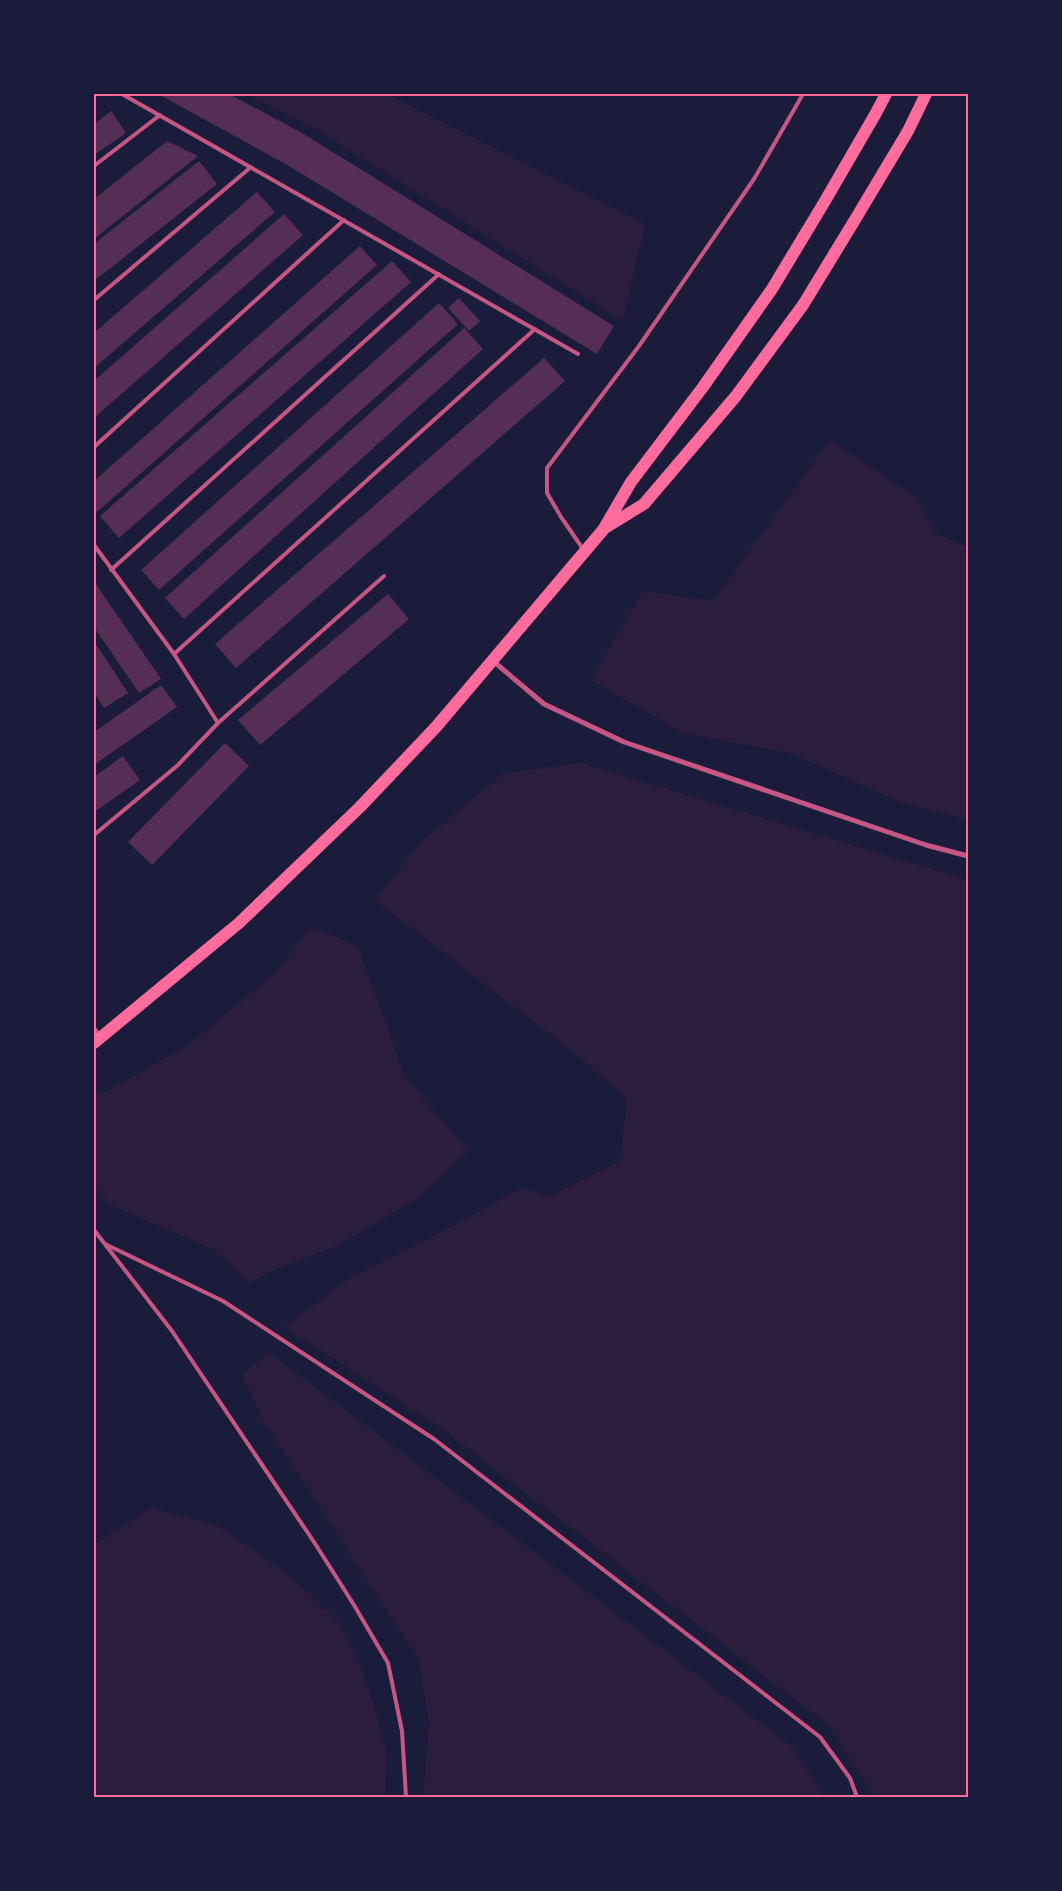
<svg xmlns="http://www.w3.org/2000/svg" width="1062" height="1891" font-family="'Nunito Sans',sans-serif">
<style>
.green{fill:#2a1e3b}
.building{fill:#542f53}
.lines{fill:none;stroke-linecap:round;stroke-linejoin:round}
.service{stroke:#c65784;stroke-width:4}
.minor{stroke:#c65784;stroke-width:5}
.primary{stroke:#ff6b9d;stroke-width:12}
.neatline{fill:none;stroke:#ff6b9d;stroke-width:2}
</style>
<rect width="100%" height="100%" fill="#1b1b3a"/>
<path class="green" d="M 246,94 L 387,94 L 645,224 L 623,321 L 314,128 Z
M 830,440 L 918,498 L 936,534 L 968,547 L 968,820 L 900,802 L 790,753 L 683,733 L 591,680 L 643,591 L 713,601 Z
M 581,763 L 968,880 L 968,1797 L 875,1797 L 828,1725 L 441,1428 L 284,1327 L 348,1279 L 430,1238 L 523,1187 L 548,1197 L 620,1161 L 627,1099 L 573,1052 L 375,900 L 421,842 L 504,773 Z
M 311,927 L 358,946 L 405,1077 L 468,1151 L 417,1199 L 337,1246 L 271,1271 L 250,1283 L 213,1249 L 110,1205 L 94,1185 L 94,1098 L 187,1046 L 275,973 Z
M 268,1352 L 792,1746 L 824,1797 L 423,1797 L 429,1724 L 419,1660 L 263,1420 L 243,1375 Z
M 151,1508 L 217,1525 L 292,1577 L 339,1622 L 367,1682 L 387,1752 L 385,1797 L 94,1797 L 94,1545 Z"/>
<path class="building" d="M 158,94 L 229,94 L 302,133 L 614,326 L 597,354 L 289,166 Z
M 111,111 L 126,133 L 94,155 L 94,124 Z
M 167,141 L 198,156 L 94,239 L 94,199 Z
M 199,161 L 217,184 L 94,281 L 94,244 Z
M 257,192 L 275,212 L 94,368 L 94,333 Z
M 284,214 L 303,235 L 94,418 L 94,381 Z
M 360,246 L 377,265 L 97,512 L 94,508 L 94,481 Z
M 392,261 L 411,282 L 119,538 L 100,516 Z
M 459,298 L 480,321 L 469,331 L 448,308 Z
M 439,303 L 458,324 L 159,590 L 141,570 Z
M 464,328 L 483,349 L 184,619 L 165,598 Z
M 544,358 L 565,381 L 236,668 L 215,644 Z
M 94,581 L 161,679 L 139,693 L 94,627 Z
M 388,594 L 409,619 L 260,745 L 238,720 Z
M 94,641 L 128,693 L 104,708 L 94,692 Z
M 161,685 L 177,707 L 94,765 L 94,732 Z
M 225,743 L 249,766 L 152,865 L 128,842 Z
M 123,756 L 140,780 L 94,812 L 94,777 Z"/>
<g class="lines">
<path class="service" d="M 122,94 L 578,354
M 94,166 L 160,115
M 94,300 L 251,167
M 94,447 L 344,220
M 94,545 L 174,654 L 218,723
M 583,549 L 561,517 L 547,493 L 547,468 L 639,346 L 754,179 L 803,94
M 111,570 L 439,274
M 174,654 L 535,329
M 94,835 L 178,765 L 218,723 L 384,576
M 94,1028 L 100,1036
M 94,1230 L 172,1331 L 314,1542 L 354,1605 L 388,1663 L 402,1731 L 406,1797
M 105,1244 L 223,1301 L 434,1439 L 820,1737 L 850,1778 L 857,1797"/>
<path class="minor" d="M 493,661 L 544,704 L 624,742 L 926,845 L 968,856"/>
<path class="primary" d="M 605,528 L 644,504 L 736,396 L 803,305 L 856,218 L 908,131 L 926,94
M 94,1043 L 239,923 L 360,807 L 436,727 L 603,530 L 631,482 L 703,387 L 772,289 L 825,201 L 876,113 L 886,94"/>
</g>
<rect width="1062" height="1891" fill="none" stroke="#1b1b3a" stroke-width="190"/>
<rect x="95" y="95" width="872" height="1701" class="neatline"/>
</svg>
